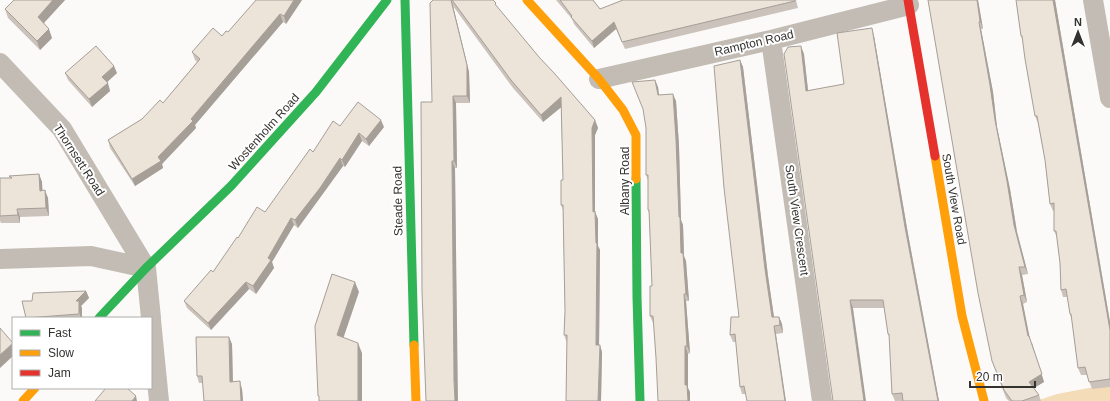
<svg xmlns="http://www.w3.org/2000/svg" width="1110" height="401" font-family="Arial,sans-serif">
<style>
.green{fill:#f5dcb9}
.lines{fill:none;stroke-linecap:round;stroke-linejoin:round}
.street{stroke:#c2bcb4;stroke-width:20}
.fast{stroke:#30b455;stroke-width:9}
.slow{stroke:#ff9f0a;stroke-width:9}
.jam{stroke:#e5322d;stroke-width:9}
.wall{fill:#cbc3bb}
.shaded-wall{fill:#a59f98}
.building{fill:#ece3d9;stroke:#a59f98}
.labels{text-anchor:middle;stroke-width:4;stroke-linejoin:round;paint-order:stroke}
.street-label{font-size:12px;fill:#34322f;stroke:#fff}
</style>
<rect width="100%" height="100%" fill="#fcfaf8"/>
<path class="green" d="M 1110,384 L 1110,401 L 1036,401 L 1057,394 Z"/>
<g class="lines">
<path class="street" d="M 1093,0 L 1110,98
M 771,40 L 822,401
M 0,63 L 62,129 L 146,268 L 151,318
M 599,79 L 771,40 L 909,5
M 0,259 L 91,256 L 146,268
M 151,320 L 159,401"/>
<path class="fast" d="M 405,0 L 414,345
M 636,179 L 637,297 L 640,401
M 99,318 L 146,268 L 231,186 L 316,92 L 387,0"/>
<path class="slow" d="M 527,0 L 599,79 L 623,110 L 636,135 L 636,179
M 935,156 L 962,316 L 984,401
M 414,345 L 416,401
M 23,401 L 35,388"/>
<path class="jam" d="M 908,0 L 935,156"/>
</g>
<path class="wall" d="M 65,0 L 44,23 L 52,38 L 40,50 L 8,18 L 5,9 Z
M 255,0 L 302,0 L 286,24 L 283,22 L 195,125 L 196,128 L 162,164 L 163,168 L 135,186 L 110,148 L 108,140 L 142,119 L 163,103 L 197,62 L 195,60 L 192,52 L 228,32 L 256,1 Z
M 433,0 L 493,0 L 498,8 L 539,57 L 595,120 L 598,128 L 595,135 L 595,212 L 598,219 L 598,246 L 600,250 L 599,345 L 602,352 L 601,401 L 566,401 L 567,343 L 564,335 L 565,311 L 563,210 L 561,205 L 563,180 L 561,107 L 543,122 L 513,88 L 453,6 L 469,72 L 470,103 L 456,103 L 457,168 L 455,168 L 457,387 L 432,102 Z
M 556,0 L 593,0 L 600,9 L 623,0 L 796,0 L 798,8 L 625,49 L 616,29 L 594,48 L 574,24 L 572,19 Z
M 978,0 L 983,29 L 981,29 L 993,92 L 997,127 L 1010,189 L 1017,232 L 1028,274 L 1022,275 L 1027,302 L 1023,304 L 1029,336 L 1044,382 L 1034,388 L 1039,395 L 1041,401 L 1009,401 L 1006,398 L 992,361 Z
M 1016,0 L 1055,0 L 1110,322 L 1110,387 L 1092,389 L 1087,375 L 1081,375 L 1078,368 L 1072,321 L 1070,314 L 1067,297 L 1063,297 L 1061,290 L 1060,263 L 1057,237 L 1054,231 L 1054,211 L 1053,211 L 1050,204 L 1045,160 L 1038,123 L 1035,116 L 1023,41 L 1021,36 Z
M 874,36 L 908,234 L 939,401 L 895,401 L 892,394 L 890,339 L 888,334 L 884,308 L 853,308 L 833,401 L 804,54 L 808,91 L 844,84 Z
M 740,60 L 743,67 L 768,276 L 774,317 L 779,317 L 782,324 L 783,333 L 776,334 L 745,394 L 742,394 L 740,387 L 736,342 L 733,342 L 730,335 L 739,317 Z
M 65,73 L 117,73 L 107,82 L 110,91 L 92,107 L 68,80 Z
M 655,80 L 658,87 L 659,95 L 676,101 L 679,146 L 681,220 L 683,225 L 684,256 L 686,261 L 689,301 L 686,301 L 690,353 L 688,354 L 688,388 L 690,392 L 656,358 L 654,323 L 653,323 L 650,316 L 652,286 L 649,213 L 648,210 L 648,180 L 646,175 Z
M 340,126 L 384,127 L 369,146 L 362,141 L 345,167 L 343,166 L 322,195 L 298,228 L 294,225 L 272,262 L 274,268 L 256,294 L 249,289 L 211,330 L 187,308 L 184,301 L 213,272 L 238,238 L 265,212 L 313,152 Z
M 39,174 L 42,182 L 42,190 L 48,198 L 49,216 L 20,217 L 20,223 L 1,223 L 0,221 L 0,178 L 10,178 L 9,176 Z
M 86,291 L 89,298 L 81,306 L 82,308 L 82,318 L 26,318 L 22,301 L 32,301 Z
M 232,344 L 233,382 L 242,389 L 243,401 L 204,401 L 203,383 L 199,383 L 197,376 Z"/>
<path class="shaded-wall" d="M 53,0 L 65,0 L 41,26 L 38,17 Z
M 294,0 L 302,0 L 286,24 L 284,16 Z
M 451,0 L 453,6 L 469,72 L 470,103 L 467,96 Z
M 977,0 L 978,0 L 983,29 L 980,21 Z
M 1053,0 L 1055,0 L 1110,322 L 1110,330 Z
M 280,14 L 283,22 L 195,125 L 196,128 L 162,164 L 163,168 L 135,186 L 132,179 L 191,119 Z
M 614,22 L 616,29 L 594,48 L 592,41 Z
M 979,22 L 981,29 L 993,92 L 997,127 L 1010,189 L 1017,232 L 1028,274 L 1025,267 L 1014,225 L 995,120 Z
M 872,28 L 874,36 L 908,234 L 939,401 L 938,401 L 905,227 Z
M 49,29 L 52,38 L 40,50 L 37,41 Z
M 801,46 L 804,54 L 809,99 L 806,91 Z
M 740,60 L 743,67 L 768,276 L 775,324 L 772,317 L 765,269 Z
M 114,66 L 117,73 L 105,84 L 102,77 Z
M 655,80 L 658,87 L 660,103 L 658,95 Z
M 108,83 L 110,91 L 92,107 L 89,99 Z
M 673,94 L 676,101 L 679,146 L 681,220 L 683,225 L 684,256 L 686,261 L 689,301 L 686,294 L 681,253 L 679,217 Z
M 453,96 L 456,103 L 457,168 L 454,161 Z
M 561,97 L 564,105 L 543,122 L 541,115 Z
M 381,120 L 384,127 L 369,146 L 366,139 Z
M 595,120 L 598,128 L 595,135 L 595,212 L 598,219 L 598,246 L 600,250 L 599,352 L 596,345 L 596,243 L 593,212 L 592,128 Z
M 359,133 L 362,141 L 345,167 L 342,160 Z
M 340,158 L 343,166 L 322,195 L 298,228 L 295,220 Z
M 452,161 L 455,168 L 458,401 L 455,401 L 454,380 Z
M 39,174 L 42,182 L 43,198 L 40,191 Z
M 45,190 L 48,198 L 49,216 L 46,208 Z
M 17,209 L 20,217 L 20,223 L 18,215 Z
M 291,218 L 294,225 L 272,262 L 274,268 L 256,294 L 253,286 L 268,258 Z
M 1019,267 L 1022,275 L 1027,302 L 1024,295 Z
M 246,282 L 249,289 L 211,330 L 208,323 Z
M 355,282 L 359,292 L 341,345 L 337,335 Z
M 86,291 L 89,298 L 81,306 L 82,308 L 82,318 L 81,318 L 76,301 Z
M 684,294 L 686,301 L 690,353 L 687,346 Z
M 1020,296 L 1023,304 L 1031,344 L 1028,336 Z
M 850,300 L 853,308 L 866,401 L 864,401 Z
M 779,317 L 782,324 L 783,333 L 780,325 Z
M 774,326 L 776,334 L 786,401 L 785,401 Z
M 229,337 L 232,344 L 233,389 L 230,382 Z
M 13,343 L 13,356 L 0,368 L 0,355 Z
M 358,343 L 362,353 L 362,401 L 358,401 Z
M 1032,343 L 1044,382 L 1032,389 L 1029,382 Z
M 600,345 L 602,352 L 601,401 L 598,401 Z
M 685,346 L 688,354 L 688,388 L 690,392 L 690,401 L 688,401 L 685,385 Z
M 240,381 L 242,389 L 243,401 L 241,401 Z
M 136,396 L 137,401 L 132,401 Z"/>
<path class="building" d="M 14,0 L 53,0 L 38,17 L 49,29 L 37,41 L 5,9 Z
M 256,0 L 294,0 L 284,16 L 280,14 L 191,119 L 193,121 L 158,157 L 161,161 L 132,179 L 108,140 L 142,119 L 160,100 L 163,103 L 200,59 L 192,52 L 213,28 L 222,36 L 226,31 L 228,32 Z
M 433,0 L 451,0 L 467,65 L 467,96 L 453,96 L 454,161 L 452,161 L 454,380 L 455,401 L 426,401 L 422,291 L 421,102 L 432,102 L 430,3 Z
M 452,0 L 493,0 L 496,3 L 495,4 L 539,57 L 555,74 L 595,120 L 592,128 L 593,212 L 595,211 L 596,243 L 597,243 L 596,345 L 600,345 L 598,401 L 566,401 L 567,335 L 564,335 L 565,311 L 563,205 L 561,205 L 561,180 L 563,180 L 561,97 L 541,115 L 511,80 Z
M 560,0 L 593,0 L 600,9 L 623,0 L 795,0 L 795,1 L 622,42 L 614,22 L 592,41 L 571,17 L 572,16 Z
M 928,0 L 977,0 L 980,21 L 979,22 L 990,85 L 995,120 L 1007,181 L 1014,225 L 1025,267 L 1019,267 L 1024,295 L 1020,296 L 1028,336 L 1029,336 L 1042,374 L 1029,382 L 1039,395 L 1022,401 L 1012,401 L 1004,390 L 992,361 L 978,293 Z
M 1016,0 L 1053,0 L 1110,330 L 1110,379 L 1089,382 L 1085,367 L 1078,368 L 1071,314 L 1070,314 L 1066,289 L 1061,290 L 1060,263 L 1056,231 L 1054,231 L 1054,203 L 1050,204 L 1045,160 L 1037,116 L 1035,116 L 1025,59 L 1022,36 L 1021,36 Z
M 872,28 L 905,227 L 938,401 L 903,401 L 902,393 L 892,394 L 889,334 L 888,334 L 883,300 L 850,300 L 864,401 L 833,401 L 784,54 L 788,47 L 801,46 L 806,91 L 844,84 L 837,33 Z
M 96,46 L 114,66 L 102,77 L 108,83 L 89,99 L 65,73 Z
M 740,60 L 765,269 L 772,317 L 779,317 L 780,325 L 774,326 L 785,401 L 747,401 L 744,386 L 740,387 L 735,334 L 730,335 L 731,317 L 739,317 L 724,188 L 714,66 Z
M 655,80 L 658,95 L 673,94 L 676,139 L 679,217 L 680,217 L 681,253 L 683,253 L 686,294 L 684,294 L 687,346 L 685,346 L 685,385 L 687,385 L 688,401 L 658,401 L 656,358 L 653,316 L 650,316 L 650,286 L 652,286 L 649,210 L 648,210 L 648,175 L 646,175 L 646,128 L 643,109 L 632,82 Z
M 358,102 L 381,120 L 366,139 L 359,133 L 342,160 L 340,158 L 320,188 L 295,220 L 291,218 L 268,258 L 271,260 L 253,286 L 246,282 L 208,323 L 184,301 L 211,270 L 213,272 L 237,237 L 238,238 L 257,207 L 265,212 L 310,149 L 313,152 L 333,121 L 340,126 Z
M 39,174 L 40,191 L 45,190 L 46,208 L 17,209 L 18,215 L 0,216 L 0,178 L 12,178 L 9,176 Z
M 332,274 L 355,282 L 337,335 L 358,343 L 358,401 L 319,401 L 319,396 L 318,396 L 315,326 Z
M 86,291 L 76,301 L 79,301 L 79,314 L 26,318 L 22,301 L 32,301 L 33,293 Z
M 0,328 L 13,343 L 0,355 Z
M 196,337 L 229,337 L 230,382 L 240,381 L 241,401 L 204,401 L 202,376 L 197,376 Z
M 106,388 L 127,388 L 136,396 L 132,401 L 95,401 Z"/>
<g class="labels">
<g class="street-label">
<text transform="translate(754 43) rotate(-13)" y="4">Rampton Road</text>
<text transform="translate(264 132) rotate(-48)" y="4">Wostenholm Road</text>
<text transform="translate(79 160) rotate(57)" y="4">Thornsett Road</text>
<text transform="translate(625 181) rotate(-90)" y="4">Albany Road</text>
<text transform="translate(954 199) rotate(80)" y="4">South View Road</text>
<text transform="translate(398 201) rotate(-91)" y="4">Steade Road</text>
<text transform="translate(797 220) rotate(82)" y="4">South View Crescent</text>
</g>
</g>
<rect x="12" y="317" width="140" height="72" fill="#ffffff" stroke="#aeadac"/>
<rect x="20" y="330" width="20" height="6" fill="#30b455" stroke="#aeadac"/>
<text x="48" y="337" font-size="12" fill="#34322f">Fast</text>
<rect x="20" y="350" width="20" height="6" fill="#ff9f0a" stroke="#aeadac"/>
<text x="48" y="357" font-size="12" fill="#34322f">Slow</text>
<rect x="20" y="370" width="20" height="6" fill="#e5322d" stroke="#aeadac"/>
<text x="48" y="377" font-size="12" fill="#34322f">Jam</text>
<g transform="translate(1078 32)" stroke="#ffffff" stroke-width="3" paint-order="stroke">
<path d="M0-3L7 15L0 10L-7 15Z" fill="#34322f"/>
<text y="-6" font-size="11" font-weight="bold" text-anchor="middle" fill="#34322f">N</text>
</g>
<path d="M970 381v6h65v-6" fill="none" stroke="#34322f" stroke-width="2"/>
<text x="976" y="381" font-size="12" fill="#34322f" stroke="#ffffff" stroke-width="3" paint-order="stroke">20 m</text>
</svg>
